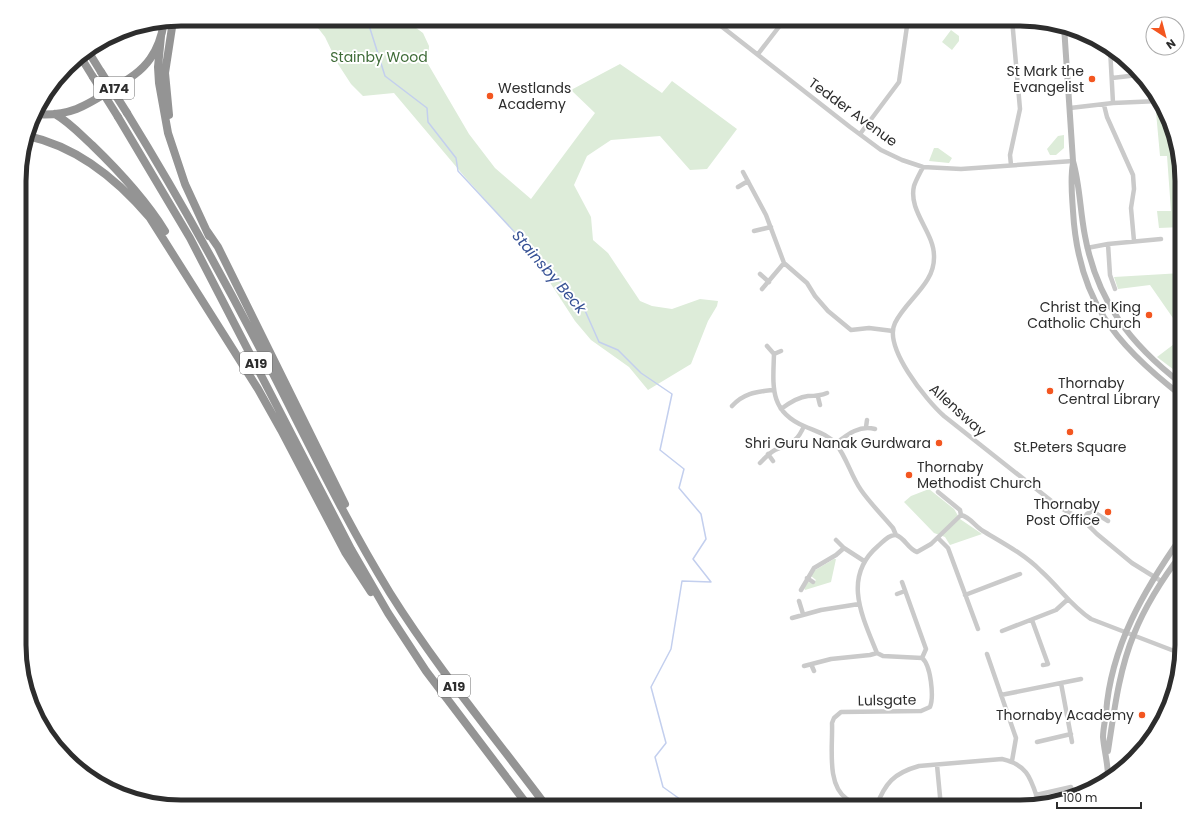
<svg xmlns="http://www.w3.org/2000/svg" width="1201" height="826" font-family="Poppins,sans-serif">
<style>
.green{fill:#ddecd9}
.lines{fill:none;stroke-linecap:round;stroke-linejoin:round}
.stream{stroke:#c3cfee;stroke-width:1.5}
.street{stroke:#cacaca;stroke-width:4.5}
.secondary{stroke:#b7b7b7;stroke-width:6}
.highway{stroke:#949494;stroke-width:8}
.highway-bridge{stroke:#949494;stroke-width:8}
.poi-dot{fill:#f35620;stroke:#fff;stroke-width:1.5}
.labels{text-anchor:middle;stroke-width:4;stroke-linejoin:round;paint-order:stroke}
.shield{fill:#fff;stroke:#6c6c6c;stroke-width:1}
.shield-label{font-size:13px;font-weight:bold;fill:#2d2d2d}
.park-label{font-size:14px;fill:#3e6b37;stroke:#fff}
.poi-label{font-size:14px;fill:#2d2d2d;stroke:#fff;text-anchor:end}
.street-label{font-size:14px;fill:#2d2d2d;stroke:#fff}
.water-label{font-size:15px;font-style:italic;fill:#355094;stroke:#fff}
.rim{fill:none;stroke:#2d2d2d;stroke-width:5}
</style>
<rect width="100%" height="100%" fill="#fff"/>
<path class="green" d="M 311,19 L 404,19 L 423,33 L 429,46 L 428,64 L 469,134 L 495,168 L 531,199 L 595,113 L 571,90 L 620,64 L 662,93 L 672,81 L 737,129 L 707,169 L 690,170 L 660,136 L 611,140 L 587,156 L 574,185 L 591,217 L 593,240 L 608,253 L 640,301 L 652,306 L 672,309 L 700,299 L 718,301 L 717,306 L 708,321 L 691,364 L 648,390 L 629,367 L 591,340 L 575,321 L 525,244 L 464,176 L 394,93 L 363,96 L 351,84 L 338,64 L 325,37 Z
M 951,30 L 959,36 L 959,41 L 952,50 L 942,42 Z
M 1162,105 L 1165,109 L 1182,170 L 1182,227 L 1159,228 L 1157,211 L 1171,211 L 1167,156 L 1160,156 L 1156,112 Z
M 1064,135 L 1064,148 L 1056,155 L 1050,155 L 1047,149 L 1058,136 Z
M 934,148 L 938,148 L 952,158 L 949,163 L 929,161 Z
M 1182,273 L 1182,331 L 1150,285 L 1118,289 L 1114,277 Z
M 1182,338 L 1182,376 L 1157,357 Z
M 929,489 L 954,509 L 960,519 L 982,534 L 950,545 L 945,537 L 934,533 L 904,502 L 911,496 Z
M 834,559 L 836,559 L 831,582 L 805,590 L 804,588 L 808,582 L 813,583 L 816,580 L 811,576 L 812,572 Z"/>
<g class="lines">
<path class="stream" d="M 367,19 L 385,76 L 427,108 L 428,122 L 456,158 L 458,171 L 583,306 L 599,342 L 618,350 L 641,373 L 672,394 L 660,450 L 684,469 L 679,488 L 701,514 L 706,539 L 693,559 L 711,582 L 682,581 L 671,649 L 651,687 L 666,743 L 655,757 L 663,787 L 691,807"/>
<path class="street" d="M 490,19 C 503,24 516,24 530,19
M 712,19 L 850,127 L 881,150 L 902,160 L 923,167 L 961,169 L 1073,161
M 1110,48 L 1113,103
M 758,54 L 785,19
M 1112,78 L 1138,75
M 1104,105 L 1107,117 L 1133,175 L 1134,189 L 1131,208 L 1134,241
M 1070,108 L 1113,103 L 1159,101
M 860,134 L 899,82 L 908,19
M 1011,165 L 1010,155 L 1020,109 L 1012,19
M 923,167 C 920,173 916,180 914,186 C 908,211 934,232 934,256 C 935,284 907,299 895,323 C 883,347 926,400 944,416 L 1059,507 L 1083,520 L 1097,534 L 1132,563 L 1161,581
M 743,172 L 766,215 L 784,263 L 807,283 L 815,296 L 828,311 L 851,330 L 869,328 L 893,331
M 738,187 L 748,181
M 754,231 L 771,227
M 1108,244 L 1110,275 L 1115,289
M 1087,248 L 1108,244 L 1161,239
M 760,274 L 769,282
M 762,289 L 784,263
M 767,346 L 774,354 L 781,351
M 774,354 C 773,386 769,411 804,426 C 815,431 828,434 836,444 C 847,458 851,476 861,490 C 870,503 882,515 893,528 L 896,535
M 818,397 L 820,405
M 732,406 C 744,393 756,392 772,390
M 781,409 C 789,403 798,397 808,396 C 815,396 820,396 827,393
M 866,427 L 867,420
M 835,444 C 848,434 859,425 875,429
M 768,454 L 773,461
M 760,463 C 765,458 769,453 775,450 C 790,443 797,443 804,426
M 938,492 L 960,510 L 961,515
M 961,515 C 970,517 975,526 983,531 C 1003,543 1024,554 1041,571 C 1059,587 1071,606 1091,619 L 1182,654
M 1083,520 L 1087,514 L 1092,511 L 1108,521
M 938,538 L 948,548 L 978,629
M 836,540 L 844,548
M 807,578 L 813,582
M 801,590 L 814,568 L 836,555 L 844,548 L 864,561
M 897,594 L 905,591
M 965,595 L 1020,574
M 799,601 L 803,614
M 792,618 L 821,610 L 859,604
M 1032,620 L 1048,664 L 1043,665
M 1002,631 L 1056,610 L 1067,600
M 877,653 C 862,616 842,577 878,546 C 883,542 889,534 896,535 C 905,538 908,549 917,552 L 931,544 L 961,515
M 987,654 L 1016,738 L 1012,761
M 811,664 L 814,671
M 804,666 L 831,659 L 870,655 L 877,653 L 883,656 L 922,658
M 1061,683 L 1072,742
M 1001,695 L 1081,679
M 1037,742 L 1071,734
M 937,765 L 941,807
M 1036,795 L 1071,787 L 1073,795
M 871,807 C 863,805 854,804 847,799 C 826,785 833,746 832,723 L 834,718 L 841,712 L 921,711 L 930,707 C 934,697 931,665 922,658 L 926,649 L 902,582
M 876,807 C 885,783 894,773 919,766 L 1002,759 C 1029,765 1031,780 1039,803"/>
<path class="secondary" d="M 1064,26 L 1073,161 C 1080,185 1080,211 1085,236 C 1097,301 1130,344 1182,384
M 1073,163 C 1070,179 1072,195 1073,211 C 1078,299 1114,344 1182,396
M 1108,751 C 1114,712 1119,670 1134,634 C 1146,604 1163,578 1182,553
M 1108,777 C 1108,763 1104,750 1103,737 C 1103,730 1105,721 1106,713 C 1111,646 1144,590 1182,536"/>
<path class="highway" d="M 161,36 L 158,67 L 159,83 L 168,133 L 185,184 L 209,236
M 88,51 L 101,72
M 80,56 L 93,77
M 127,113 C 177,194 223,277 267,362 C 307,440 344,518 390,593 C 437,668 494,736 547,807
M 34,114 C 69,117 86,106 114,88 C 127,80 141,72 150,59 C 158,48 162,35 164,22
M 55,114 C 69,122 80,134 92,145 C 120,172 145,199 165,231
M 169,115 L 165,73 L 173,21
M 118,117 L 190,238 L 351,549 L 388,613 L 426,671 L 529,807
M 28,136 C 78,147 118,180 150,218 L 258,389 L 281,430 L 345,552 L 371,592
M 207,231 L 218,247 L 345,504"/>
<path class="highway-bridge" d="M 101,72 L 127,113
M 93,77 L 118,117"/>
</g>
<g class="poi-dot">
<circle cx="1092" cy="79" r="4"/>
<circle cx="490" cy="96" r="4"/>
<circle cx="1149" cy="315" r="4"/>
<circle cx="1050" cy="391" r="4"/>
<circle cx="1070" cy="432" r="4"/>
<circle cx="939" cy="443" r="4"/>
<circle cx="909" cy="475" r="4"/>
<circle cx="1108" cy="512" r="4"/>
<circle cx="1142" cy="715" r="4"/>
</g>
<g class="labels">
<g class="shield">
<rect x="94" y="77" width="40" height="22" rx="3"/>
<rect x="240" y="352" width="32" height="22" rx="3"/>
<rect x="438" y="675" width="32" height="22" rx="3"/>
</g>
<g class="shield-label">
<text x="114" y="93">A174</text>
<text x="256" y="368">A19</text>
<text x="454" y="691">A19</text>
</g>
<g class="park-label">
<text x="379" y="62">Stainby Wood</text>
</g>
<g class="poi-label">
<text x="1084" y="76">St Mark the<tspan x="1084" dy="16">Evangelist</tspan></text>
<text x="498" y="93" text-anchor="start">Westlands<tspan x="498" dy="16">Academy</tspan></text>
<text x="1141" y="312">Christ the King<tspan x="1141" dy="16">Catholic Church</tspan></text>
<text x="1058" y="388" text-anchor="start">Thornaby<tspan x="1058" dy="16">Central Library</tspan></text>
<text x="931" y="448">Shri Guru Nanak Gurdwara</text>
<text x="1070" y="452" text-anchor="middle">St.Peters Square</text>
<text x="917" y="472" text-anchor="start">Thornaby<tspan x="917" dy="16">Methodist Church</tspan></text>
<text x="1100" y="509">Thornaby<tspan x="1100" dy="16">Post Office</tspan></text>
<text x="1134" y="720">Thornaby Academy</text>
</g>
<g class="street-label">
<text transform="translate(853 112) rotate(36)" y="5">Tedder Avenue</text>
<text transform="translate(958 410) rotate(42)" y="5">Allensway</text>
<text transform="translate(887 700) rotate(-1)" y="5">Lulsgate</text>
</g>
<g class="water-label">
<text transform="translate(549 272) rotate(49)" y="5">Stainsby Beck</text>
</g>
</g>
<path d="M0 0H1201V826H0ZM181 26H1020A155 155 0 0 1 1175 181V645A155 155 0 0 1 1020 800H181A155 155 0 0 1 26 645V181A155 155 0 0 1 181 26Z" fill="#fff" fill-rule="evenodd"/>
<path class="rim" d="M181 26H1020A155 155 0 0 1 1175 181V645A155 155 0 0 1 1020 800H181A155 155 0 0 1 26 645V181A155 155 0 0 1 181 26Z"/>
<g transform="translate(1165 36) rotate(144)"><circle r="19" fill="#ffffff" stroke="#ababab"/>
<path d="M0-3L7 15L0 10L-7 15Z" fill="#f35620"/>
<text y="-6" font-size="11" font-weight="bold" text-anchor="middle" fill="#2d2d2d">N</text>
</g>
<path d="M1057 802v6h84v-6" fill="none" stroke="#2d2d2d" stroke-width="2"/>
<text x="1063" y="802" font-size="12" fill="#2d2d2d" stroke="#ffffff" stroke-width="3" paint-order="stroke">100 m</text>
</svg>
